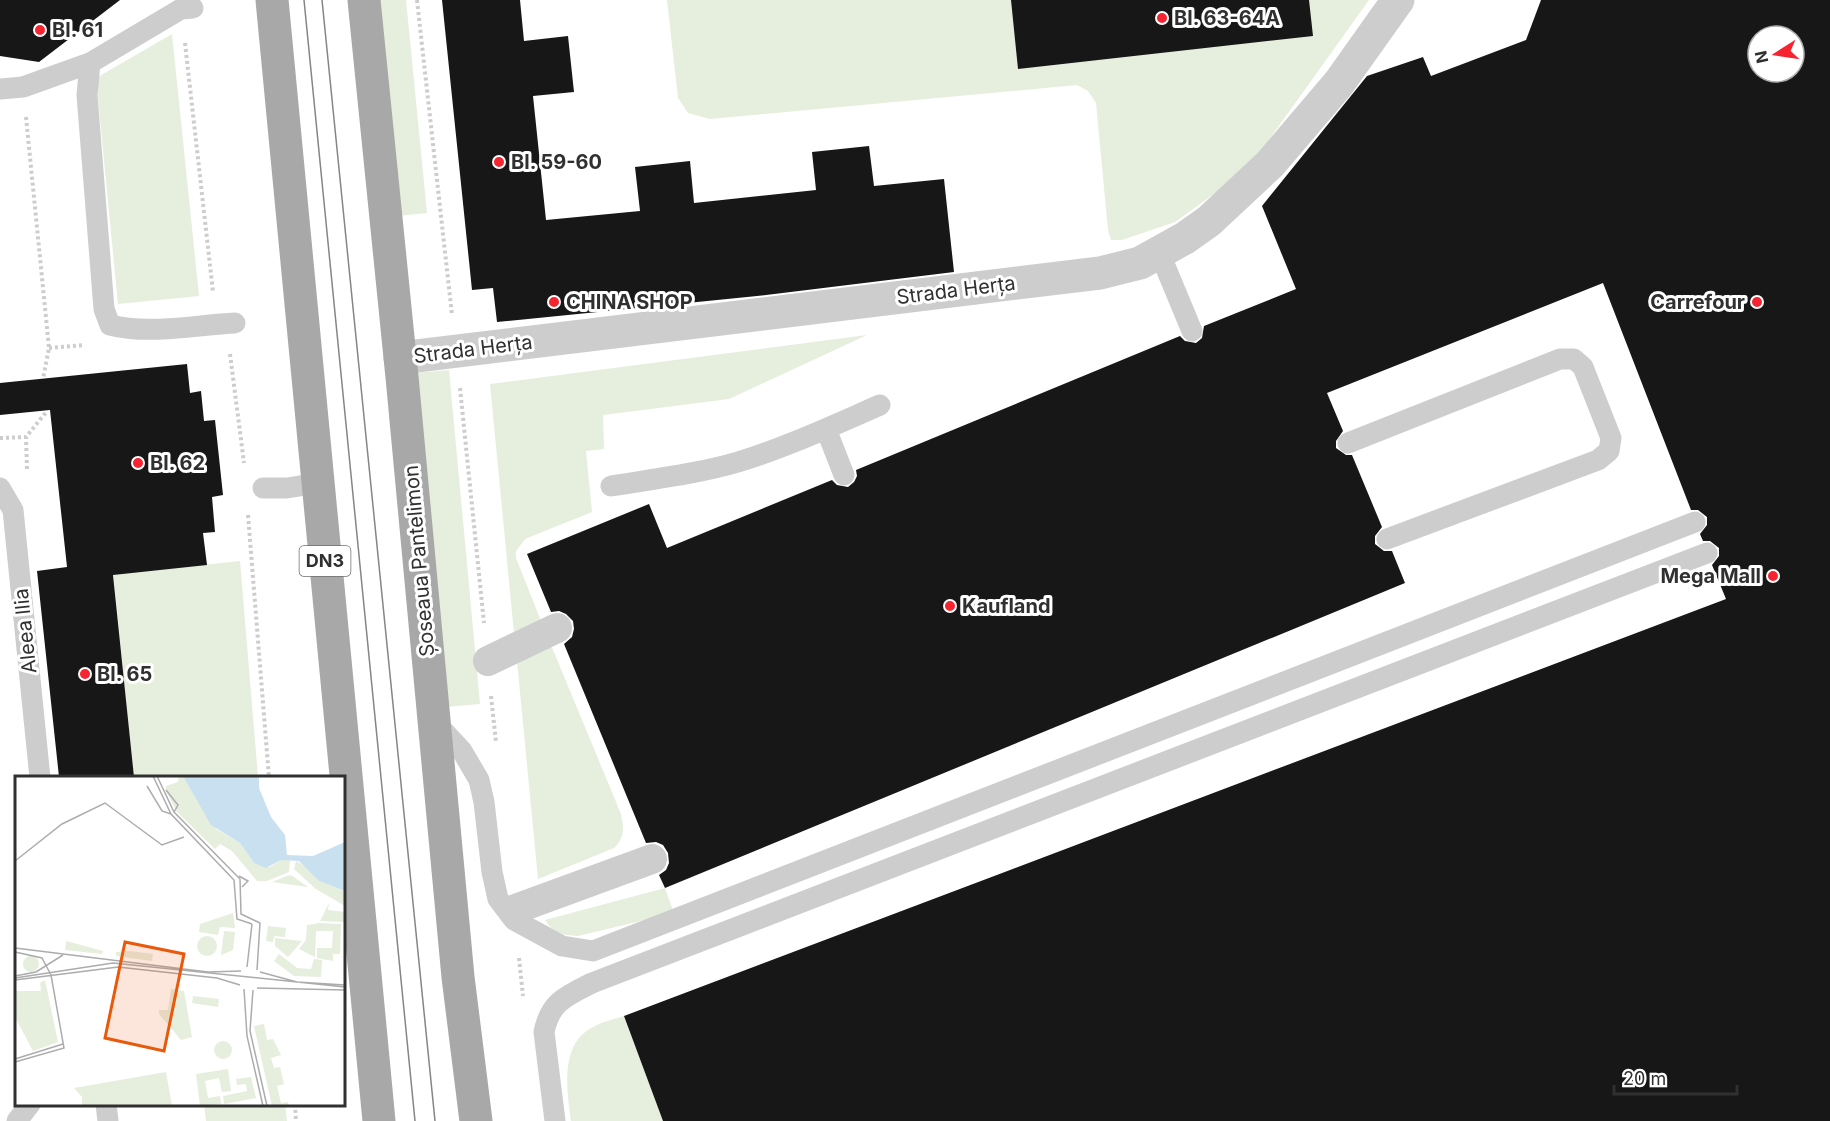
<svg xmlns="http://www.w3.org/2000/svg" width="1830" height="1121" font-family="Inter,sans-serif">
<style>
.green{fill:#e6eedd}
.building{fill:#171717;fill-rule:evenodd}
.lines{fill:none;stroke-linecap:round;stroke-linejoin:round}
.path{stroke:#cdcdcd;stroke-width:4;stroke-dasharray:3 3;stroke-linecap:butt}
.service{stroke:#cdcdcd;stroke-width:21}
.pedestrian{stroke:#cdcdcd;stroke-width:30}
.minor{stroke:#cdcdcd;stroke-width:33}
.primary{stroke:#a8a8a8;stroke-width:33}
.tram{stroke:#858585;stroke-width:1.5}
.poi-dot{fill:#f62430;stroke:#fff;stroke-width:2}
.labels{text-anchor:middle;stroke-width:6;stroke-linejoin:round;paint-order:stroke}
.shield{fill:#fff;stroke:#6e6e6e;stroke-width:1.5}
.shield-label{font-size:18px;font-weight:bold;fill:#303030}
.poi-label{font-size:20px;font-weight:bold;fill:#303030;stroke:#fff;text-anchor:start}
.street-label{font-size:20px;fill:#303030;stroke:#fff}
.inset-road{fill:none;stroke:#acacac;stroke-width:1.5}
.view{fill:#e8590c;fill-opacity:0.15;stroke:#e8590c;stroke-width:3}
.inset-edge{fill:none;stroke:#303030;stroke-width:3}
</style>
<rect width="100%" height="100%" fill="#fff"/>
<path class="green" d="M 375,0 L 406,0 L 427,213 L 397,216 Z
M 667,0 L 1369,0 L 1263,148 L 1218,191 L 1175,222 L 1122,240 L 1111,240 L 1108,230 L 1096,103 L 1088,91 L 1077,85 L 710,119 L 688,113 L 678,98 Z
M 172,34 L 199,296 L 118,304 L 96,78 Z
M 867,335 L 729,399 L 603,415 L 604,449 L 586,451 L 592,512 L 525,539 L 516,551 L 516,558 L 541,621 L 514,633 L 490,384 Z
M 449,370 L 480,704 L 445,707 L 413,373 Z
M 240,561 L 258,777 L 134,777 L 112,562 L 154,570 Z
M 551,645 L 621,814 C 624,828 625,838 614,848 L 538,879 L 517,661 Z
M 665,888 L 674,913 L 578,936 C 563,935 553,933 545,920 Z
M 624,1016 L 663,1121 L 571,1121 C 567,1091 559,1044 593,1027 C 602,1022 614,1019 624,1016 Z
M 204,1105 L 285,1105 L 287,1121 L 206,1121 Z"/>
<path class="building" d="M 0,0 L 120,0 L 39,62 L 0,56 Z
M 442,0 L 520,0 L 524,41 L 568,36 L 574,92 L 533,96 L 546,220 L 640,211 L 635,167 L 690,161 L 694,203 L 816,190 L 812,152 L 869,146 L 874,186 L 944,179 L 954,272 L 757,296 L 497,322 L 493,288 L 472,290 Z
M 1011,0 L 1309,0 L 1313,36 L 1018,69 Z
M 1541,0 L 1830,0 L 1830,1121 L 663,1121 L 624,1016 L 1726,599 L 1712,565 L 1719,556 L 1719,548 L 1710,541 L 1703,541 L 1700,534 L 1707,525 L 1707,517 L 1698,510 L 1691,510 L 1603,283 L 1327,393 L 1343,431 L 1336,441 L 1336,448 L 1346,455 L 1352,455 L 1382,527 L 1375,536 L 1375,544 L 1384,551 L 1392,551 L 1405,583 L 665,888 L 659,875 L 666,870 L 669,863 L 668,853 L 663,845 L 656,842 L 646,843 L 564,644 L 572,637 L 574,629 L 573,621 L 566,614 L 559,611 L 551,612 L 527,554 L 649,504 L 667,548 L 832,480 L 837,485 L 848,487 L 854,482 L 857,476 L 856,470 L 1180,336 L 1185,341 L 1196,343 L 1202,338 L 1204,326 L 1296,289 L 1262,206 L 1367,76 L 1423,57 L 1431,76 L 1526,40 ZM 1758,36 L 1794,36 L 1794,72 L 1758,72 Z
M 187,364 L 190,393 L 201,391 L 204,421 L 215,420 L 223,495 L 212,497 L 215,532 L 203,533 L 207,565 L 113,575 L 134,777 L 59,777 L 37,571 L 67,567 L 50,410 L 0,415 L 0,383 Z"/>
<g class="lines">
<path class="path" d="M 417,0 L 452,315
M 185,43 L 213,292
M 26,117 L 49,348 L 43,379
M 49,348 L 84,345
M 230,354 L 244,463
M 460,388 L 484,623
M 0,438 L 26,437
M 27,469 L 26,437 L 47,411
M 248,515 L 269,778
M 491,696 L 496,742
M 519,958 L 523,996
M 295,1104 L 296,1121"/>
<path class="service" d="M 193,8 L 181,9 L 90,63 L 87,95 L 104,309 L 110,325 C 148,335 196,325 235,323
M 0,89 L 23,87 L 90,63
M 1160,254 L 1192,331
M 826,429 L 844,475
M 1348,443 L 1560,359 L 1574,359 L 1583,367 L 1611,438 L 1609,451 L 1598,460 L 1387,539
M 611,486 C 653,479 697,474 738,462 C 787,447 834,425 880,405
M 0,488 L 13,510 L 40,778
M 263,488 L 287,488 L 318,483
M 434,721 L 462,751 L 479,780 L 484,802 L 492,872 L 498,899 L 514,920 L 562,946 L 593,951 L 1695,522
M 106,1104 L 108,1121
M 17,1121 L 30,1104
M 555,1121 L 544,1032 C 550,1002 566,996 592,983 L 1707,553"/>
<path class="pedestrian" d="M 488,661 L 557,628
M 513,910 L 652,859"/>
<path class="minor" d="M 400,358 L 1100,273 L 1140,263 L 1185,238 L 1209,221 L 1270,164 L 1339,83 L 1398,0"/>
<path class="primary" d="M 272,0 L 379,1121
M 364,0 L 402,377 L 458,977 L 476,1121"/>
<path class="tram" d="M 304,0 L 415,1121
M 322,0 L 435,1121"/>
</g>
<g class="poi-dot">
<circle cx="1162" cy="18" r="6"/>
<circle cx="40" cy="30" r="6"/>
<circle cx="499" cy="162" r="6"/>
<circle cx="554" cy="302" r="6"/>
<circle cx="1757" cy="302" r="6"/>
<circle cx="138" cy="463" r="6"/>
<circle cx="1773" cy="576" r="6"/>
<circle cx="950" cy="606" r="6"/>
<circle cx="85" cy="674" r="6"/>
</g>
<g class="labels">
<rect class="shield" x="299.5" y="546" width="51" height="30" rx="4.5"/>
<g class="shield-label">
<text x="325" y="567">DN3</text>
</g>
<g class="poi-label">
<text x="1174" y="25">Bl. 63-64A</text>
<text x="52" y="37">Bl. 61</text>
<text x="511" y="169">Bl. 59-60</text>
<text x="566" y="309">CHINA SHOP</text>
<text x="1745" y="309" text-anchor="end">Carrefour</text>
<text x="150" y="470">Bl. 62</text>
<text x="1761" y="583" text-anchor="end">Mega Mall</text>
<text x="962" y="613">Kaufland</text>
<text x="97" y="681">Bl. 65</text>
</g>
<g class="street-label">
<text transform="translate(956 290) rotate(-7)" y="7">Strada Herța</text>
<text transform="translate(473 349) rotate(-7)" y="7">Strada Herța</text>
<text transform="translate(419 561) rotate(-95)" y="7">Șoseaua Pantelimon</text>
<text transform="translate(25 631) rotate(-96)" y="7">Aleea Ilia</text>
</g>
</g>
<g transform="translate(15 776)">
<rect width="330" height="330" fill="#fff"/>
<path d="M 164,0 L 168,0 L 201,53 L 225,67 L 239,87 L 255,91 L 266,84 L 275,84 L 274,96 L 252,105 L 242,105 L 217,75 L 205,68 L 200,73 L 162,36 L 151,15 L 151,10 L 163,6 ZM 281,85 L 292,91 L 304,105 L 330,115 L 330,130 L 301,113 L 279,93 ZM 276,99 L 293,111 L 257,106 L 272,100 ZM 314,127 L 313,134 L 330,136 L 330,146 L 305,145 ZM 218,137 L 220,152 L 205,151 L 203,159 L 184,156 L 185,148 ZM 304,147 L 326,148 L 325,178 L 318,178 L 318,185 L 302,182 L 302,172 L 317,172 L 318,155 L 301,155 L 300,181 L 284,173 L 291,164 L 292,149 ZM 253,150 L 271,152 L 270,161 L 259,160 L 258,166 L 251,165 ZM 209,155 L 220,156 L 218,174 L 206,179 ZM182 170a10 10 0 1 1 20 0a10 10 0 1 1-20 0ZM 260,162 L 287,165 L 273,181 L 260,170 ZM 51,165 L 88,175 L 87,178 L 50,174 ZM 101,176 L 115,175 L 138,178 L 137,185 L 101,180 ZM 264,178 L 282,192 L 296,193 L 299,183 L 307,184 L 306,201 L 279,200 L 259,185 ZM8 188a8 8 0 1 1 16 0a8 8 0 1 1-16 0ZM 30,204 L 43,266 L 18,275 L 0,241 L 0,215 L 26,215 L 25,207 ZM 156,213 L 169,215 L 177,261 L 166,264 L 144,238 L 144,234 L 153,234 ZM 178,220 L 204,223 L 203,231 L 177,227 ZM 249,248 L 252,264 L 258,263 L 266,279 L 256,282 L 259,292 L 265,291 L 269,308 L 262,310 L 266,327 L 273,326 L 274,330 L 257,330 L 239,250 ZM199 274a9 9 0 1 1 18 0a9 9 0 1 1-18 0ZM 213,293 L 216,315 L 207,316 L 204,302 L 190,305 L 193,322 L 205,320 L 206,328 L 185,330 L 181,298 ZM 151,296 L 157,330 L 67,330 L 67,321 L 59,312 ZM 236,301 L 241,322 L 209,328 L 208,320 L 232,315 L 231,308 L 222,309 L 221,303 Z" fill="#e6eedd"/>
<path d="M 168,0 L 244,0 L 244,12 L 256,41 L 270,59 L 272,79 L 298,80 L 330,66 L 330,115 L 304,105 L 284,85 L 266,84 L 251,92 L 239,87 L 225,67 L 196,49 Z" fill="#c8e0f0"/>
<path class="inset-road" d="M 138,0 L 156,38 L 219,104 L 222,143 L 237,148M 142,0 L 159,36 L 225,103 L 226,138 L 245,147 L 242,194M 132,10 L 147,35 L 156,38M 151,14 L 163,29 L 159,36M 0,85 L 47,48 L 90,27 L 147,69 L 169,61M 224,100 L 233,105 L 227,111M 0,172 L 193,196 L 226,195M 0,176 L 27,182 L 36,199M 232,191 L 237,148M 245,196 L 282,206 L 330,209M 0,200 L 21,196 L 48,179M 0,202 L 98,187 L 330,211M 0,204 L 103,191 L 202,202 L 225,209M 242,212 L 330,214M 229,213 L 232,260 L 248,330M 238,214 L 235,255 L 252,330M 0,283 L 48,268M 0,286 L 49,272 L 36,199"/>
<path class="view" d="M 110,166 L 169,178 L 149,275 L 90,262 Z"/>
<rect width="330" height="330" class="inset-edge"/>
</g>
<g transform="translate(1776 54) rotate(258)"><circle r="28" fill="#ffffff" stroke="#acacac" stroke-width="1.5"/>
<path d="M0-4.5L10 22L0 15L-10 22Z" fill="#f62430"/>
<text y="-9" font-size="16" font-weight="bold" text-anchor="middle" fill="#303030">N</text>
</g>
<path d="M1614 1085v9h123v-9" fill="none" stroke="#303030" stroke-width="3"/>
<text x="1623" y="1085" font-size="18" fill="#303030" stroke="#ffffff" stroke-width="4.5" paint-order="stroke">20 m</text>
</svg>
